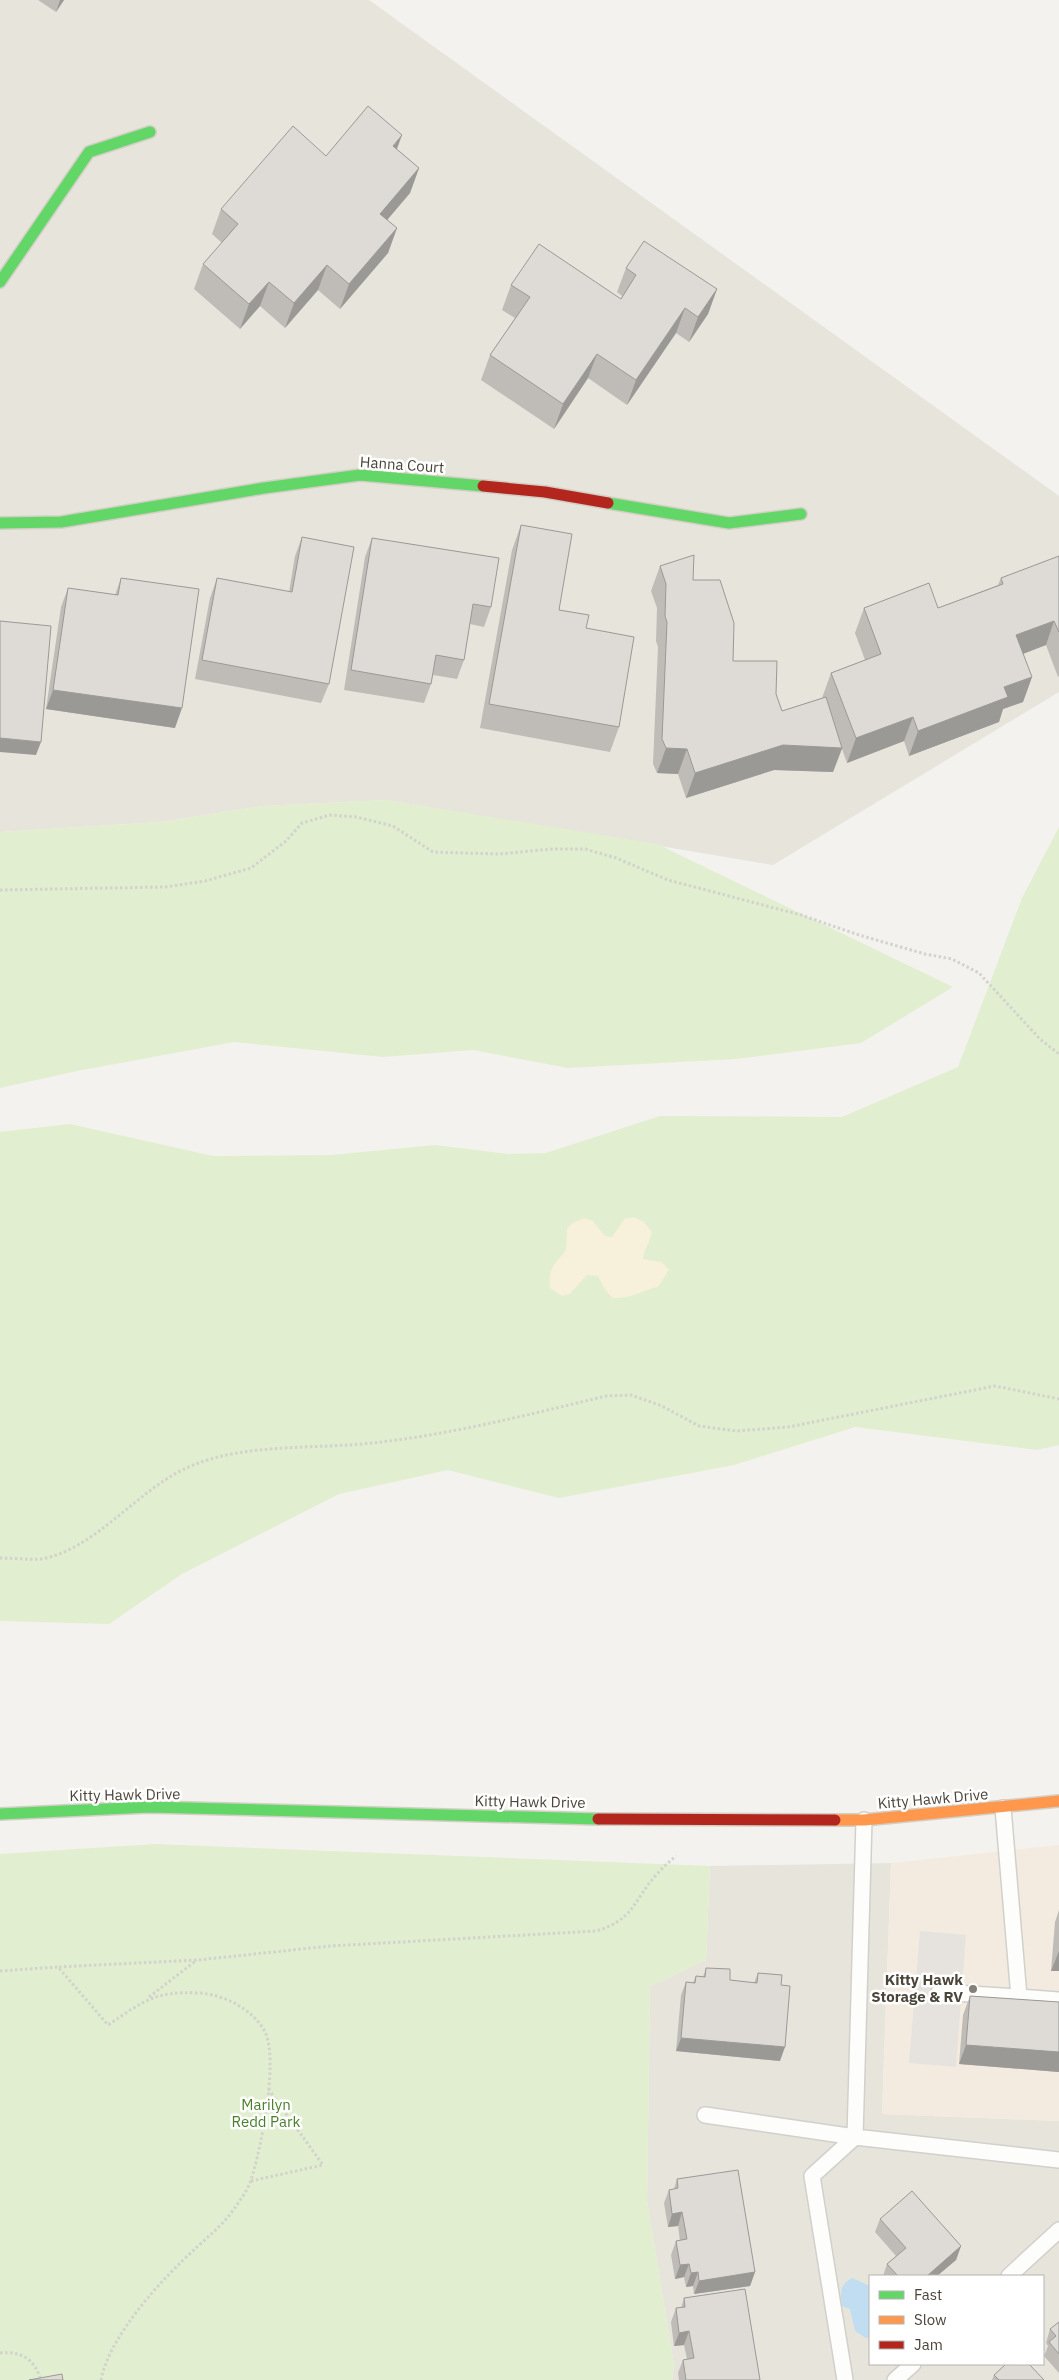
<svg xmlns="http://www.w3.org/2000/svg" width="1059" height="2380" font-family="'IBM Plex Sans',sans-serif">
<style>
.residential{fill:#e7e4dc;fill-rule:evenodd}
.commercial{fill:#f3ebdf}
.green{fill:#e1eecf}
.sand{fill:#f7f0da}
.parking{fill:#e6e3df}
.water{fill:#c0ddf1}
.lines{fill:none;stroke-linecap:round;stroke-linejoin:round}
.lane-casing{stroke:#d2d0cb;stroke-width:18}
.fast-casing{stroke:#d3cfc5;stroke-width:14}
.slow-casing{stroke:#d3cfc5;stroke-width:14}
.jam-casing{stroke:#d3cfc5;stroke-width:14}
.path{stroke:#d3d2cc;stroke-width:3;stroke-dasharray:2.5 2.5;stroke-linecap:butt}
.lane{stroke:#fdfdfc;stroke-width:15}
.fast{stroke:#63d668;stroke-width:11}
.slow{stroke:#ff974d;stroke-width:11}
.jam{stroke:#b3261e;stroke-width:11}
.wall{fill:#bfbcb8}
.shaded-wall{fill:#9b9996}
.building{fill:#dedbd6;stroke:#9b9996}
.poi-dot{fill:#868178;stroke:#fff;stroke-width:2}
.labels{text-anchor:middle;stroke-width:5;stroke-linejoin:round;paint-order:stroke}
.street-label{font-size:15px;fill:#4b4439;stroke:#fff}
.poi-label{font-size:15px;font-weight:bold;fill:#4b4439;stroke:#fff;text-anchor:end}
.park-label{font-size:15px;fill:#4a7f2a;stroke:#fff}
</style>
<rect width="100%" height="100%" fill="#f4f2ee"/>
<path class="residential" d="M 0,0 L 369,0 L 1059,496 L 1059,692 L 773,865 L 386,800 L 262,806 L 161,822 L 0,832 Z
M 891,1863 L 882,2114 L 1059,2121 L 1059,2380 L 672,2380 L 674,2365 L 647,2201 L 650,1986 L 706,1960 L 710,1866 ZM 870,2276 L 1043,2276 L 1043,2364 L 870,2364 Z"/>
<path class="commercial" d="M 1059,1845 L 1059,2121 L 882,2114 L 891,1863 Z"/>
<path class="green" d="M 386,800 L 657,844 L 953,987 L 861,1043 L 736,1059 L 568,1068 L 473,1050 L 383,1057 L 234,1042 L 77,1071 L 0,1088 L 0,832 L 161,822 L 262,806 Z
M 1059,827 L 1059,1445 L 1037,1450 L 855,1427 L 734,1465 L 559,1498 L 448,1470 L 339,1494 L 182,1574 L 109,1624 L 0,1621 L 0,1132 L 70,1124 L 213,1156 L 331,1155 L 435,1145 L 508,1154 L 546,1153 L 660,1116 L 842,1117 L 958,1067 L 1022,898 Z
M 155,1844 L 710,1866 L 706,1960 L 650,1986 L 647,2201 L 674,2365 L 672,2380 L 0,2380 L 0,1854 Z"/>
<path class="sand" d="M 634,1217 L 644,1222 L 652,1232 C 650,1243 644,1249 643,1259 L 662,1262 L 669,1270 L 658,1287 C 640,1291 632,1299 612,1298 L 604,1288 L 598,1276 L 587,1275 L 570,1294 L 562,1296 L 550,1288 C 548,1266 554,1266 566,1250 L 567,1229 L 572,1223 L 584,1218 L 593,1221 L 605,1236 L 612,1237 L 624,1219 Z"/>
<path class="parking" d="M 920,1931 L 966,1935 L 956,2067 L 909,2063 Z"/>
<path class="water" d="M 852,2278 L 870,2286 L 870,2336 L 866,2338 L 855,2331 L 850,2309 L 842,2306 C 840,2292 840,2285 852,2278 Z"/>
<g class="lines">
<defs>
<path id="lane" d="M 1003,1808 L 1019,1997 L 1059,2000
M 939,1992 L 1019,1997
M 705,2115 L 855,2137 L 1059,2160
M 1009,2276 L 1059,2230
M 845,2380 L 812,2176 L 855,2137 L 864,1820
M 895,2380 L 913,2364"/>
<path id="fast" d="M 0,282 L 89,152 L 150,132
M 608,503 L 729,523 L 801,514
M 0,523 L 61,522 L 264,488 L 360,475 L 483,486
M 0,1814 L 149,1807 L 598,1819"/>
<path id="slow" d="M 835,1820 L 864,1820 L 1059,1801"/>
<path id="jam" d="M 483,486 L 545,492 L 608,503
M 598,1819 L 835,1820"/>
</defs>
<use href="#lane" class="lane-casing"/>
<use href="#fast" class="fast-casing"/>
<use href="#slow" class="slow-casing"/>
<use href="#jam" class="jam-casing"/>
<path class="path" d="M 0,890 L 165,887 L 205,881 L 251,868 L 286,841 L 302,823 L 330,815 L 356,817 L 393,826 L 433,852 L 499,854 L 552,849 L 585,849 L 616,858 L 668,880 L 801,915 L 859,935 L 925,954 L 952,959 L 979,973 L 1040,1039 L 1059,1054
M 0,1558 C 13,1558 28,1560 41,1559 C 96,1550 139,1487 191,1466 C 247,1442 321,1450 381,1442 C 457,1433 531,1414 606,1396 L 631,1395 L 662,1406 L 699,1426 L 736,1431 L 788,1427 L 995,1386 L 1059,1399
M 59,1967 L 198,1960 L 330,1946 L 596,1931 C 634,1920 633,1901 656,1875 C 662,1868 669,1862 676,1856
M 0,1971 L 58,1967 L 108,2025 C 144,2001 154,1991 198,1993 C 224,1994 255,2010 266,2034 C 278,2064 261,2149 251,2180 C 248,2189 242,2198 236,2206 C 226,2222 211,2234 197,2247 C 163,2278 110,2334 101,2380
M 149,1997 L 197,1960
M 251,2181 L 323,2165 L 269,2090
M 0,2353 C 22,2351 34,2359 41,2380"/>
<use href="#lane" class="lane"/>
<use href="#fast" class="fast"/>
<use href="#slow" class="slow"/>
<use href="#jam" class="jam"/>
</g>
<path class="wall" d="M 38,0 L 64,0 L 56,12 Z
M 397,149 L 419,168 L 410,193 L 387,220 L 397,228 L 388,253 L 340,309 L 318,290 L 285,328 L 260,306 L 240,329 L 194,289 L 203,264 L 222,243 L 212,234 L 221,209 L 326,156 Z
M 626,268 L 717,289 L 708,314 L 689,342 L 676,333 L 627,405 L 588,378 L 554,429 L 481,380 L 490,355 L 515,318 L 502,310 L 511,285 L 621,299 L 622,296 L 617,292 Z
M 521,525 L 559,610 L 586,628 L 619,727 L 610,752 L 480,728 L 512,550 Z
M 302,537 L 329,684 L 321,703 L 195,679 L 210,598 L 217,578 L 289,592 L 295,556 Z
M 372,538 L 491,607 L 484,627 L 470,624 L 464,660 L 457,679 L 433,675 L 431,684 L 424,703 L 344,690 L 365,557 Z
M 1059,556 L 1059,676 L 1058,677 L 1046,645 L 1023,654 L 1032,677 L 1023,702 L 1003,709 L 999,722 L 909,756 L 904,741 L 847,763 L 842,749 L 833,772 L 774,770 L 686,798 L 678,774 L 657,773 L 653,764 L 658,647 L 656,641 L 657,608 L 651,591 L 660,566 L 693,580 L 733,661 L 776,694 L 782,711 L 822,698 L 831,673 L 865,660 L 855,633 L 864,608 L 938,608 L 998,585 L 1001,578 Z
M 121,578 L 175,728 L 46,709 L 61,607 L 68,588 L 115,595 Z
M 1059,1910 L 1059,1971 L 1051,1971 L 1055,1922 Z
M 706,1968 L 730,1980 L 754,1983 L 758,1973 L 781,1985 L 780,2061 L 676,2051 L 681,1995 L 686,1982 L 693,1983 L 696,1976 L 703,1977 Z
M 970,1996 L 1059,2002 L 1059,2072 L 959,2064 L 963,2015 Z
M 677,2179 L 755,2272 L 750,2286 L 694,2294 L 693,2286 L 686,2287 L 684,2277 L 675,2279 L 671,2255 L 676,2241 L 680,2241 L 678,2226 L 668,2227 L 664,2203 L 669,2190 L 674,2189 Z
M 880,2219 L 961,2246 L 956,2260 L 937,2276 L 883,2276 L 887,2264 L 896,2256 L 875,2232 Z
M 684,2298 L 760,2380 L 679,2380 L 678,2373 L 683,2360 L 687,2359 L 684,2345 L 674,2346 L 671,2322 L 676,2308 L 681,2308 Z
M 1059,2322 L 1059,2373 L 1044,2356 L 1048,2346 L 1046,2343 L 1050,2329 Z
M 1019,2365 L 1044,2380 L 992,2380 L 994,2375 Z"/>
<path class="shaded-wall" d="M 60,0 L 64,0 L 56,12 Z
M 402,135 L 393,160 L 393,146 Z
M 419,168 L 410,193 L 371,239 L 380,214 Z
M 397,228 L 388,253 L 340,309 L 349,284 Z
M 327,265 L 318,290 L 285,328 L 294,303 Z
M 269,282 L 260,306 L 240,329 L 249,304 Z
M 717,289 L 708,314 L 689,342 L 698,317 Z
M 685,308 L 676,333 L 627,405 L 636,380 Z
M 597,354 L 588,378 L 554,429 L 563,404 Z
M 1054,621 L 1046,645 L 1007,660 L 1016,635 Z
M 1032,677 L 1023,702 L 1003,709 L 999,722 L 909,756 L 918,731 L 1004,687 Z
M 53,690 L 182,708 L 175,728 L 46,709 Z
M 913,717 L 904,741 L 847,763 L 856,738 Z
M 0,738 L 41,742 L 36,755 L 0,752 Z
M 783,745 L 842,748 L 833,772 L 774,770 L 686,798 L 695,773 Z
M 666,748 L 687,749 L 678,774 L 657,773 Z
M 1059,1952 L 1059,1971 L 1051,1971 L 1059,1951 Z
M 681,2038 L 785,2047 L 780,2061 L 676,2051 Z
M 966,2045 L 1059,2052 L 1059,2072 L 959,2064 Z
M 682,2212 L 678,2226 L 668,2227 L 672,2214 Z
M 961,2246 L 956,2260 L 937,2276 L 927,2276 Z
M 689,2264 L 684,2277 L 675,2279 L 680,2265 Z
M 698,2272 L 693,2286 L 686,2287 L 691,2273 Z
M 755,2272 L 750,2286 L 694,2294 L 699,2281 Z
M 689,2331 L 684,2345 L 674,2346 L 679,2333 Z"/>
<path class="building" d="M 368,106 L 402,135 L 393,146 L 419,168 L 380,214 L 397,228 L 349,284 L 327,265 L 294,303 L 269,282 L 249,304 L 203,264 L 238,224 L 221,209 L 293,126 L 326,156 Z
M 644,241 L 717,289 L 698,317 L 685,308 L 636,380 L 597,354 L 563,404 L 490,355 L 530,297 L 511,285 L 539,244 L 621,299 L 636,275 L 626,268 Z
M 521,525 L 572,534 L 559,610 L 589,615 L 586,628 L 634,637 L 619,727 L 489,704 Z
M 302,537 L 354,547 L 329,684 L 202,660 L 217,578 L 292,592 Z
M 372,538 L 499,558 L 491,607 L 473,604 L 464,660 L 436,655 L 431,684 L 351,670 Z
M 694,555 L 693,580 L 720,580 L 734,623 L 733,661 L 777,661 L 776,694 L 782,711 L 826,697 L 842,748 L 783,745 L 695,773 L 687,749 L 666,748 L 662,739 L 667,622 L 665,616 L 666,584 L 660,566 Z
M 1059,556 L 1059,632 L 1054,621 L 1016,635 L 1032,677 L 1004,687 L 1008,697 L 918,731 L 913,717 L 856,738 L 831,673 L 881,654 L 864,608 L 929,583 L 938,608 L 1003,584 L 1001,578 Z
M 121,578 L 199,589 L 182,708 L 53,690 L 68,588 L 118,595 Z
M 0,621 L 51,626 L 41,742 L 0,738 Z
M 706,1968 L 730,1969 L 730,1980 L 757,1983 L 758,1973 L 782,1975 L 781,1985 L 790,1986 L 785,2047 L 681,2038 L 686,1982 L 695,1983 L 696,1976 L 705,1977 Z
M 970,1996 L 1059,2002 L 1059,2052 L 966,2045 Z
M 738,2170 L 755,2272 L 699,2281 L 698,2272 L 691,2273 L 689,2264 L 680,2265 L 676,2241 L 687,2239 L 682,2212 L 672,2214 L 669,2190 L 678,2188 L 677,2179 Z
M 912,2191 L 961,2246 L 927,2276 L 898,2276 L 887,2264 L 906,2248 L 880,2219 Z
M 745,2289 L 760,2380 L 686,2380 L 683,2360 L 694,2358 L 689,2331 L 679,2333 L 676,2308 L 685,2307 L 684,2298 Z
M 1059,2322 L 1059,2354 L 1049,2342 L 1056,2336 L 1050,2329 Z
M 1006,2364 L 1017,2364 L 1019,2365 L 1020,2364 L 1029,2364 L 1044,2380 L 999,2380 L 994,2375 Z
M 62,2374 L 63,2380 L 29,2380 Z"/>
<circle class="poi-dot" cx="973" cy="1989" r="5"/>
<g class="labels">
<g class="street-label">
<text transform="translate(402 465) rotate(4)" y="5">Hanna Court</text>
<text transform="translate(125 1795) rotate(-1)" y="5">Kitty Hawk Drive</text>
<text transform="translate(933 1799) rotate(-5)" y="5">Kitty Hawk Drive</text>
<text transform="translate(530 1802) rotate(1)" y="5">Kitty Hawk Drive</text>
</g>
<g class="poi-label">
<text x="963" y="1985">Kitty Hawk<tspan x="963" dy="17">Storage &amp; RV</tspan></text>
</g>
<g class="park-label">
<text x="266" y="2110">Marilyn<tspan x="266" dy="17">Redd Park</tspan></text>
</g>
</g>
<rect x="869" y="2275" width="175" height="90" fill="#ffffff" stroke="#b7b4b0"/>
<rect x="879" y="2291" width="25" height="8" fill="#63d668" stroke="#b7b4b0"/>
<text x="914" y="2300" font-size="15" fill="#4b4439">Fast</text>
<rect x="879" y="2316" width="25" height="8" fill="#ff974d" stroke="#b7b4b0"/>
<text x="914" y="2325" font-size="15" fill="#4b4439">Slow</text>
<rect x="879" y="2341" width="25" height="8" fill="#b3261e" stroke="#b7b4b0"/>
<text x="914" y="2350" font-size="15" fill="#4b4439">Jam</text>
</svg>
